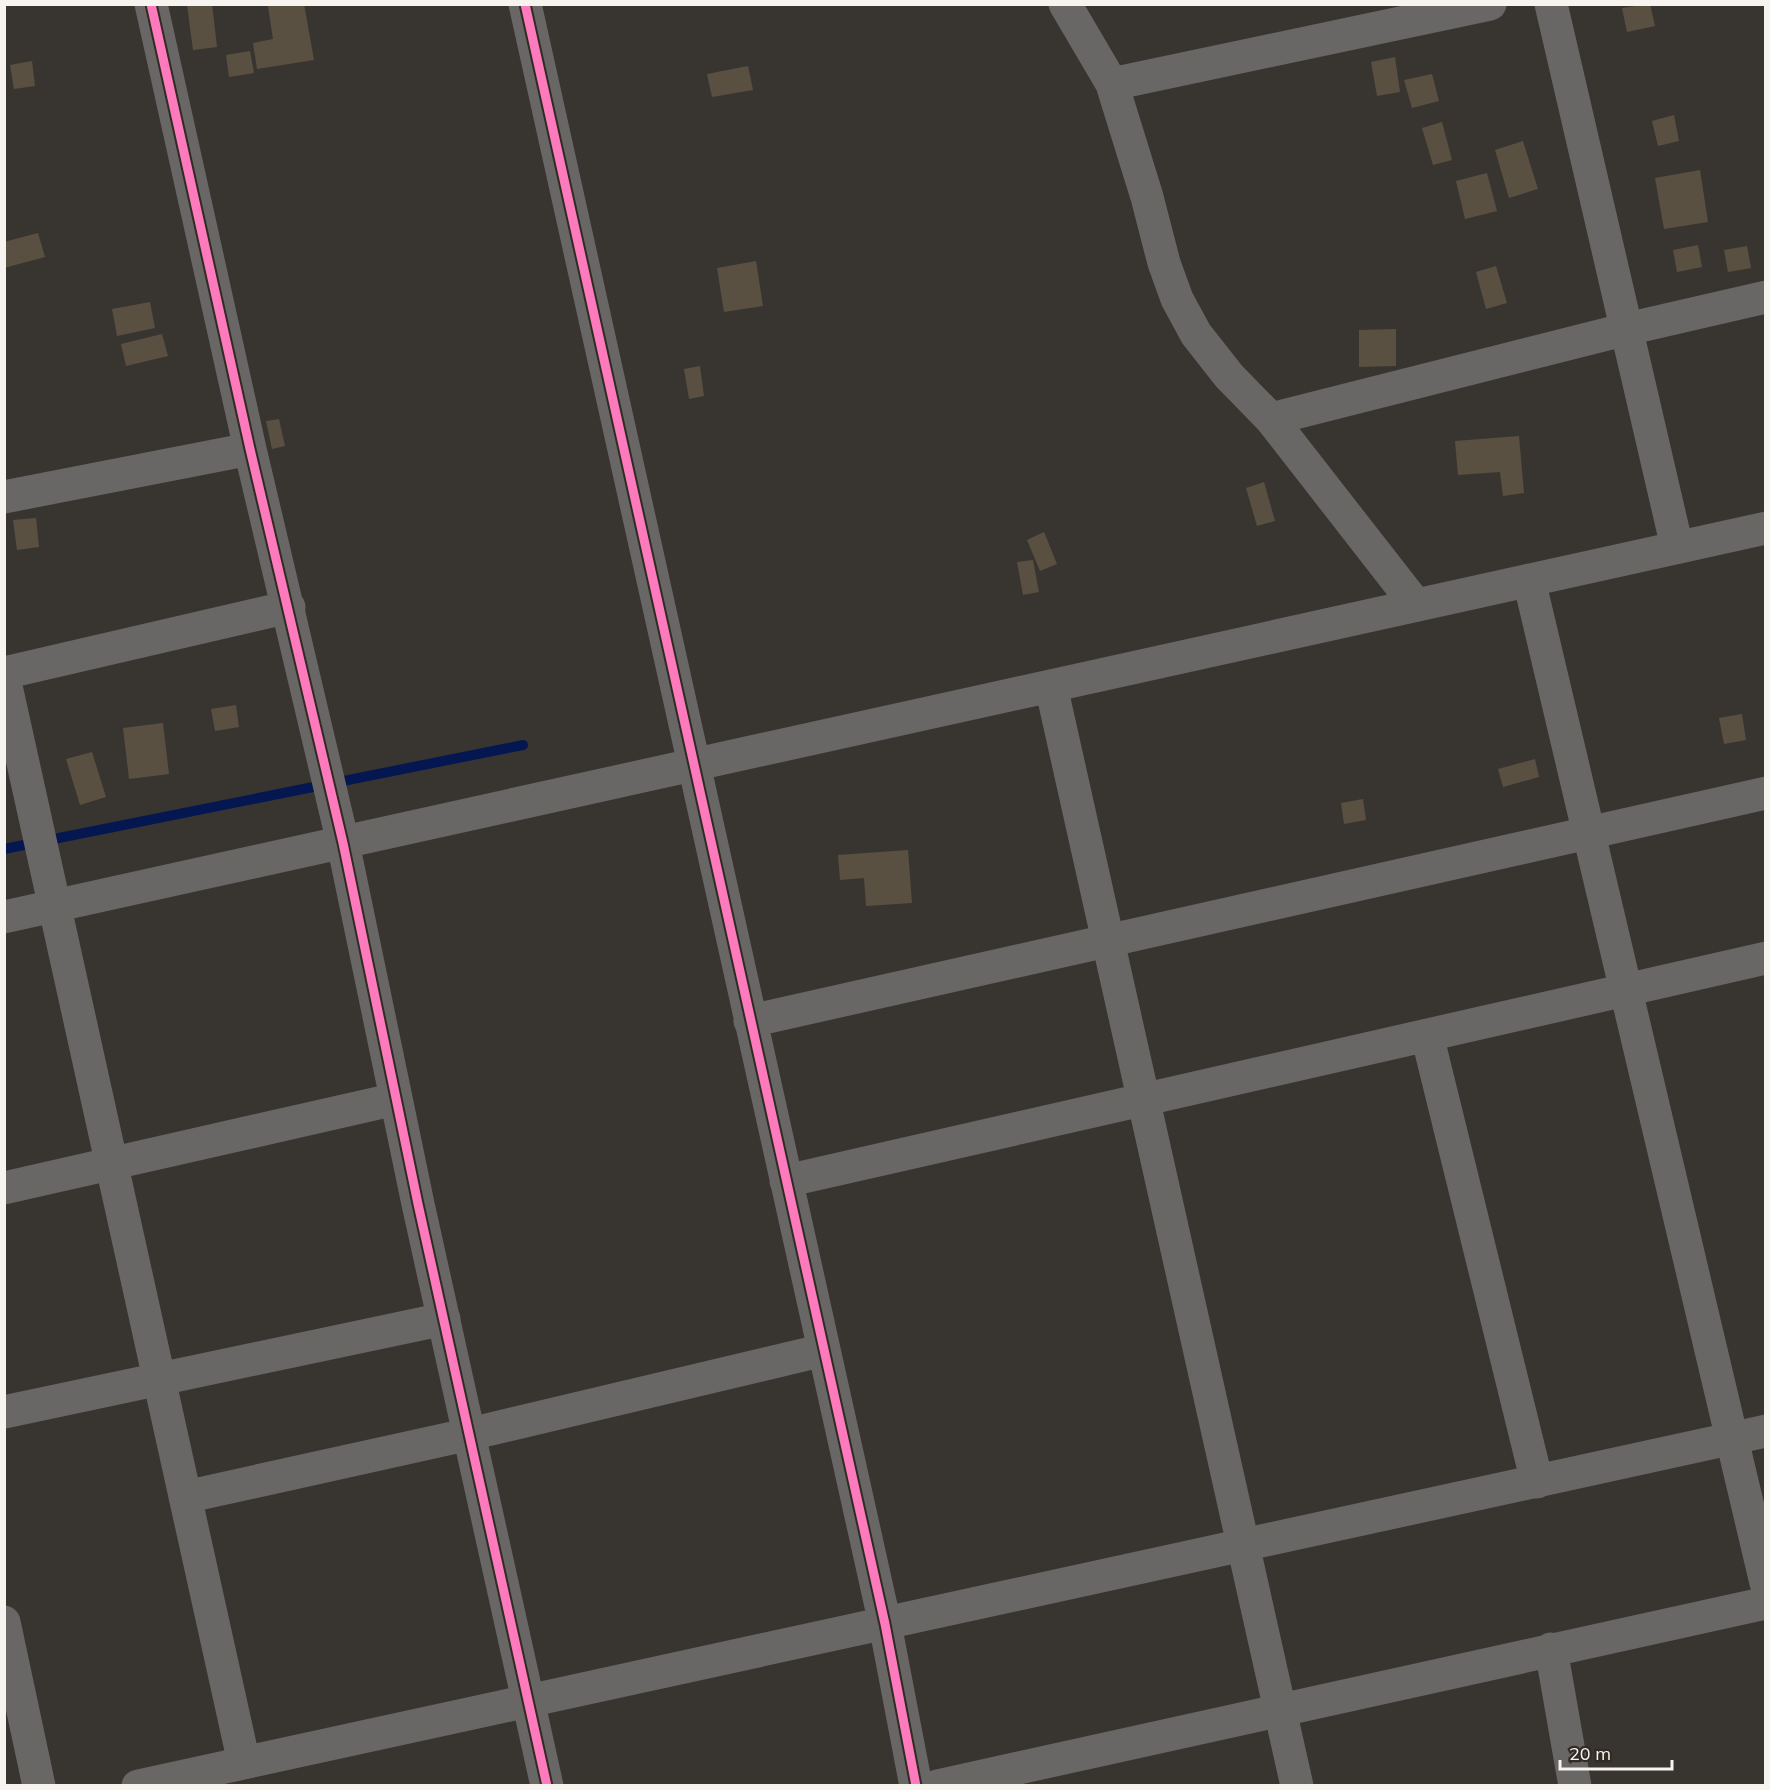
<svg xmlns="http://www.w3.org/2000/svg" width="1770" height="1790" font-family="Mulish,sans-serif">
<style>
.lines{fill:none;stroke-linecap:round;stroke-linejoin:round}
.stream{stroke:#051751;stroke-width:10}
.building{fill:#595042}
.minor{stroke:#696765;stroke-width:33}
.cycleway-casing{stroke:#312b24;stroke-width:13}
.cycleway{stroke:#fd7abc;stroke-width:9}
</style>
<rect width="100%" height="100%" fill="#383531"/>
<g class="lines">
<path class="stream" d="M 4,849 L 523,745"/>
</g>
<path class="building" d="M 212,4 L 217,47 L 193,50 L 187,5 Z
M 278,4 L 304,4 L 314,60 L 257,69 L 253,43 L 273,39 L 268,6 Z
M 1650,4 L 1655,26 L 1627,32 L 1622,8 Z
M 250,51 L 254,73 L 229,77 L 226,55 Z
M 1395,57 L 1400,92 L 1377,96 L 1371,62 Z
M 32,61 L 35,86 L 14,89 L 10,65 Z
M 748,66 L 753,90 L 712,97 L 707,74 Z
M 1432,74 L 1439,101 L 1412,108 L 1404,80 Z
M 1674,115 L 1679,141 L 1658,146 L 1652,121 Z
M 1442,122 L 1452,160 L 1433,165 L 1422,128 Z
M 1523,141 L 1538,189 L 1509,198 L 1495,150 Z
M 1700,170 L 1708,222 L 1664,229 L 1655,178 Z
M 1487,173 L 1497,211 L 1465,219 L 1456,181 Z
M 38,233 L 45,257 L 4,268 L 4,242 Z
M 1698,245 L 1702,267 L 1677,272 L 1673,250 Z
M 1747,246 L 1751,268 L 1728,272 L 1724,250 Z
M 756,261 L 763,306 L 724,312 L 717,268 Z
M 1496,266 L 1507,303 L 1486,309 L 1476,272 Z
M 150,302 L 155,328 L 117,336 L 112,309 Z
M 1396,329 L 1396,366 L 1359,367 L 1359,330 Z
M 162,334 L 168,356 L 126,366 L 121,344 Z
M 700,366 L 704,396 L 689,399 L 684,369 Z
M 279,419 L 285,446 L 272,449 L 266,421 Z
M 1519,436 L 1524,493 L 1503,496 L 1500,472 L 1458,475 L 1455,441 Z
M 1264,482 L 1275,521 L 1257,526 L 1246,488 Z
M 36,518 L 39,547 L 17,550 L 13,520 Z
M 1044,532 L 1057,564 L 1040,571 L 1027,540 Z
M 1033,560 L 1039,592 L 1023,595 L 1017,562 Z
M 236,705 L 239,727 L 215,731 L 211,709 Z
M 1742,714 L 1746,740 L 1724,744 L 1719,718 Z
M 163,723 L 169,774 L 129,779 L 123,728 Z
M 92,752 L 106,797 L 80,805 L 66,759 Z
M 1535,759 L 1539,777 L 1503,787 L 1498,769 Z
M 1363,799 L 1366,820 L 1344,824 L 1341,803 Z
M 908,850 L 912,903 L 866,906 L 864,878 L 840,880 L 838,855 Z"/>
<g class="lines">
<path class="minor" d="M 151,4 L 250,449 L 343,843 L 418,1204 L 547,1786
M 525,4 L 885,1624 L 916,1786
M 1065,4 L 1112,84 L 1147,197 L 1164,263 L 1177,299 L 1196,334 L 1229,376 L 1271,419 L 1416,605
M 1551,4 L 1677,547
M 1112,84 L 1490,4
M 1271,419 L 1627,329 L 1766,297
M 4,497 L 250,449
M 1529,580 L 1766,1583
M 4,673 L 289,607
M 4,677 L 244,1763
M 1051,686 L 1297,1786
M 4,917 L 1766,528
M 750,1021 L 1766,793
M 1427,1035 L 1537,1482
M 786,1181 L 1766,958
M 4,1188 L 396,1099
M 4,1412 L 444,1319
M 185,1497 L 470,1434 L 824,1350
M 4,1622 L 39,1786
M 1551,1649 L 1575,1786
M 138,1786 L 1766,1431
M 937,1786 L 1766,1603"/>
<defs>
<path id="cycleway" d="M 151,4 L 250,449 L 343,843 L 418,1204 L 547,1786
M 525,4 L 885,1624 L 916,1786"/>
</defs>
<use href="#cycleway" class="cycleway-casing"/>
<use href="#cycleway" class="cycleway"/>
</g>
<rect width="1770" height="1790" fill="none" stroke="#f7f3ee" stroke-width="12"/>
<path d="M1560 1760v9h112v-9" fill="none" stroke="#f7f3ee" stroke-width="3"/>
<text x="1569" y="1760" font-size="18" fill="#f7f3ee" stroke="#312b24" stroke-width="4.5" paint-order="stroke">20 m</text>
</svg>
